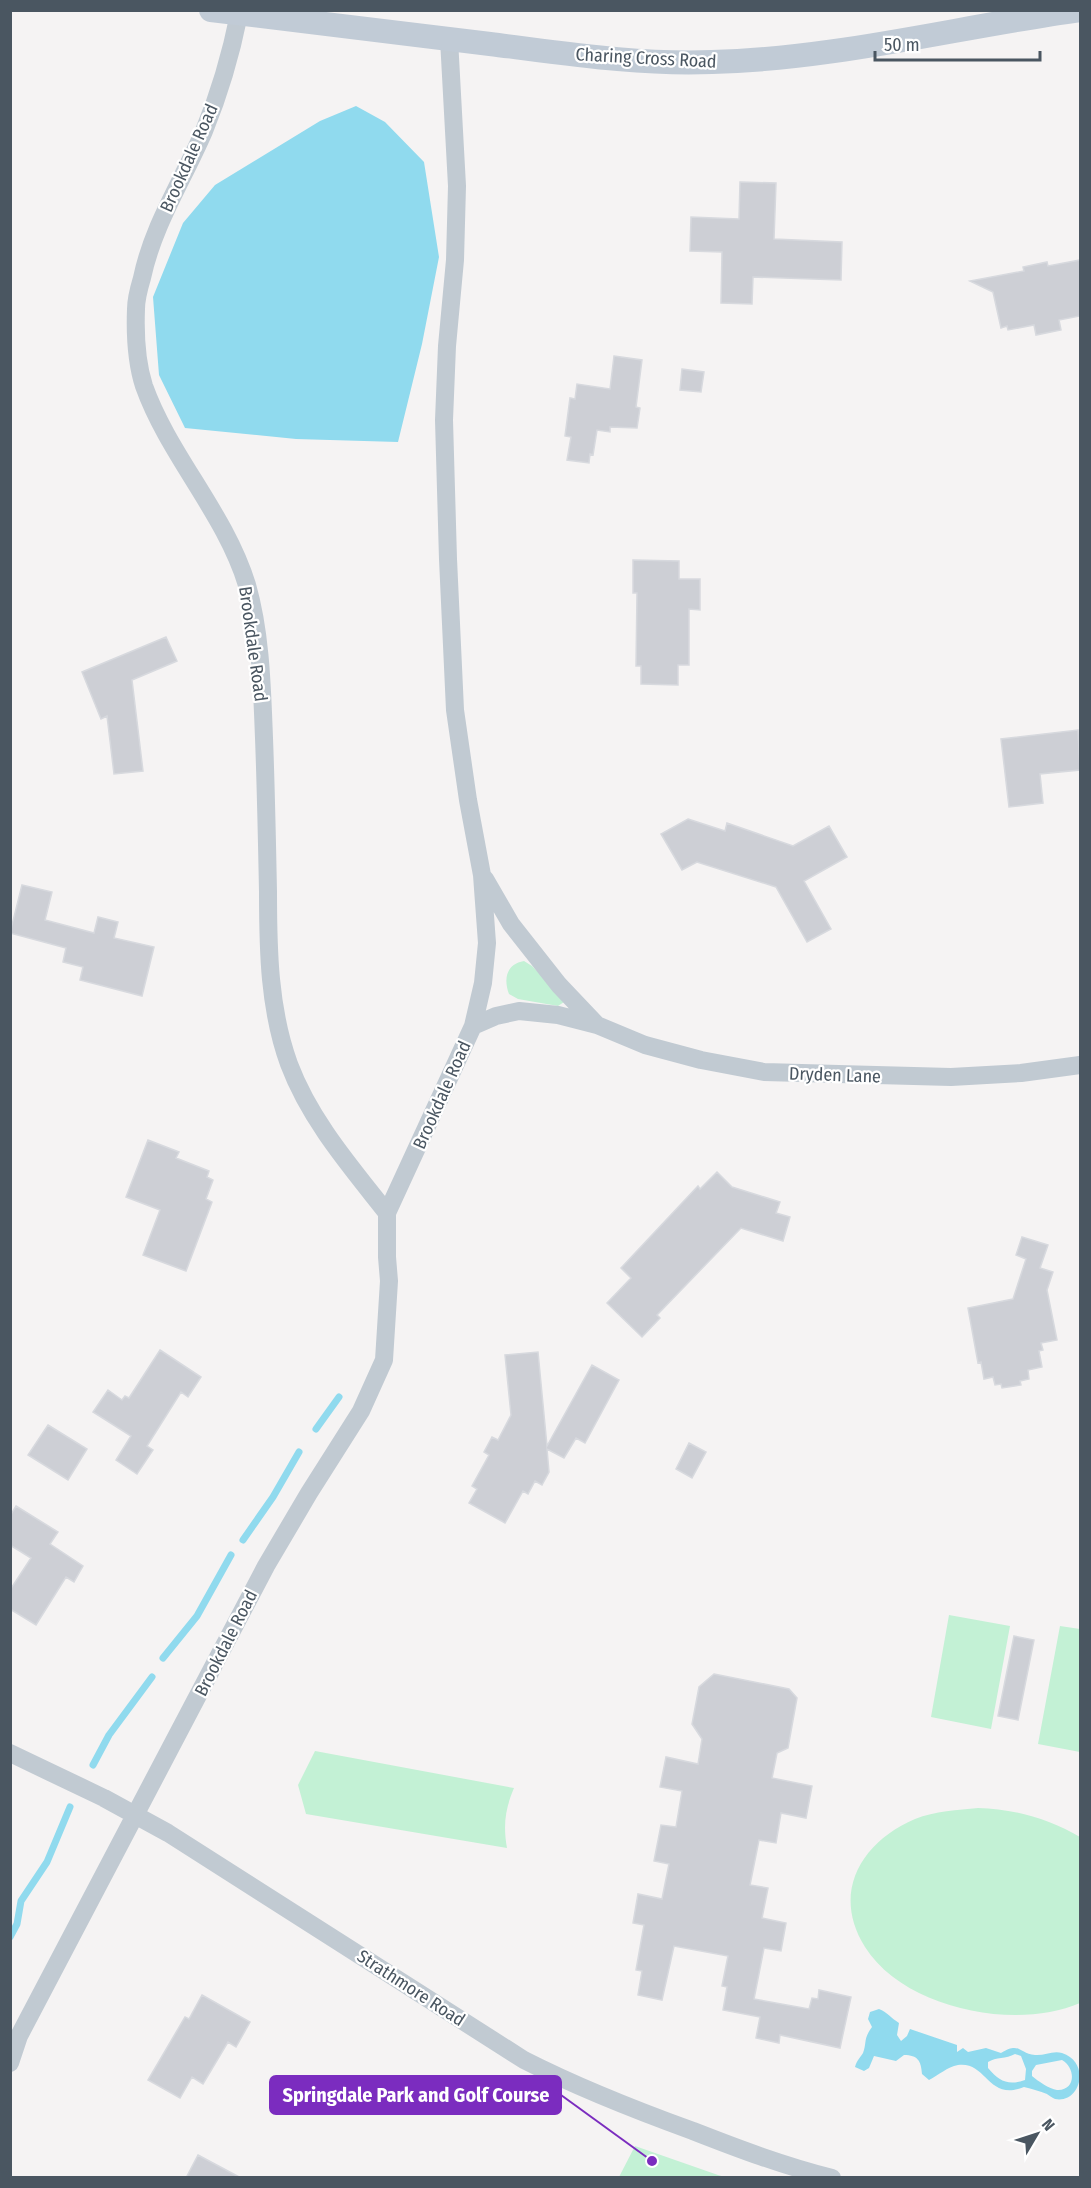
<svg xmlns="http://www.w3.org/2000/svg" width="1091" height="2188" font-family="'Fira Sans Condensed',sans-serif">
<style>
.green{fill:#c3f1d5}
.water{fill:#90daee;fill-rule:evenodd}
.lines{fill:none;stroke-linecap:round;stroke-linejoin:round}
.stream{stroke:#90daee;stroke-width:7}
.building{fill:#cdcfd5;stroke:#d7d9de;stroke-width:1.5}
.street{stroke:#c1cad2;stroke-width:18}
.secondary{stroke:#c1cbd6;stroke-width:24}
.labels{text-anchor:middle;stroke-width:4.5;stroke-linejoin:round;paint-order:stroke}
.street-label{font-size:18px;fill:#4a5661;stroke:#fff}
.leader{fill:none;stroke:#7b2cbf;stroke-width:2}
.callout-dot{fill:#7b2cbf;stroke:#fff;stroke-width:2}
.callout{fill:#7b2cbf;stroke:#7b2cbf;stroke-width:2}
.callout-label{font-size:20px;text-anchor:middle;font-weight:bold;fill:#fff}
</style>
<rect width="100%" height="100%" fill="#f5f3f3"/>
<path class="green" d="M 524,961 L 532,966 L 563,997 L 564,1002 L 558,1006 L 518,999 L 509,994 C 503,978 507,964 524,961 Z
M 949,1615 L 1010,1626 L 991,1729 L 931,1717 Z
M 1060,1626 L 1080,1629 L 1080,1752 L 1038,1744 Z
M 315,1751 L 514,1788 C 505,1809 503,1826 507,1848 L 306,1814 L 298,1785 Z
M 978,1808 C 1015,1809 1049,1819 1080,1837 L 1080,2003 C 1016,2031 904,2009 865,1947 C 831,1893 861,1842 915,1819 C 935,1811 958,1810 978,1808 Z
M 635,2146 L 718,2175 L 725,2177 L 619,2177 Z"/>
<path class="water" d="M 356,106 L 385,122 L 424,162 L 439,257 L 422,344 L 398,442 L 296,439 L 185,428 L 159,375 L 153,297 L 183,223 L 215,185 L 320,121 Z
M 879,2009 C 887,2012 891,2018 899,2023 L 897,2035 L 901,2041 L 907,2036 L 910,2029 L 957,2045 L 957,2052 L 963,2048 L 968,2052 L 986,2048 L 1001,2053 C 1020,2041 1019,2054 1035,2055 C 1044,2056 1053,2050 1062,2053 C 1091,2062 1081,2104 1055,2099 C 1053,2098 1048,2095 1047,2094 C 1040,2091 1032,2089 1024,2087 C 988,2102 987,2061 958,2065 C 947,2067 939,2075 929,2080 L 922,2074 C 921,2061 918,2055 904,2055 L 896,2061 L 874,2056 L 869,2068 L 864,2071 L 855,2067 C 857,2060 860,2058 863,2053 C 867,2043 863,2039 872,2027 L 868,2019 L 870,2012 ZM 1015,2054 L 1021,2056 L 1026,2069 L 1025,2080 C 1008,2086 999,2081 988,2068 L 988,2062 C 996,2057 1006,2059 1015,2054 ZM 1062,2060 C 1076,2068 1076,2091 1057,2090 C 1049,2089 1038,2081 1032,2076 L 1032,2071 L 1036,2065 Z"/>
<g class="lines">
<path class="stream" d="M 316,1429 L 339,1397
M 243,1540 L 273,1497 L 299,1452
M 163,1658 L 197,1616 L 231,1555
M 93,1765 L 109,1735 L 152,1677
M 10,1937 L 17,1924 L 21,1901 L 47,1862 L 70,1807"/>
</g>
<path class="building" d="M 740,182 L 776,183 L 774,239 L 842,242 L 841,280 L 753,277 L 752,304 L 721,303 L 722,252 L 690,251 L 691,217 L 739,219 Z
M 1080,260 L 1080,316 L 1059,320 L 1061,330 L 1036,335 L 1034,325 L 1008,330 L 1007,326 L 1001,328 L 993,292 L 970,281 L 1024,271 L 1023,267 L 1047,262 L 1048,266 Z
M 614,356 L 642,360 L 636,407 L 640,408 L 637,428 L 610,427 L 610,432 L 597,430 L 593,455 L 590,454 L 589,463 L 567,460 L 571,437 L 565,436 L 570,398 L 575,399 L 577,384 L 610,389 Z
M 682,369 L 704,372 L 701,392 L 680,390 Z
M 633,560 L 679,561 L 679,579 L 700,579 L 700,610 L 689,609 L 689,665 L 678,665 L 678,685 L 641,684 L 641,666 L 636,666 L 637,593 L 633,593 Z
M 166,637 L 177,661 L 132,680 L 143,771 L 114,774 L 107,716 L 101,719 L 82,672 Z
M 1078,730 L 1080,770 L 1040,774 L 1043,803 L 1009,807 L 1001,739 Z
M 688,819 L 725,831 L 727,823 L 793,846 L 829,826 L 847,857 L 804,881 L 831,929 L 807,942 L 776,887 L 697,862 L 682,870 L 661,834 Z
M 22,885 L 52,892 L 45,920 L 94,933 L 98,917 L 118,922 L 114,938 L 154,947 L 142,996 L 80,980 L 83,967 L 63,962 L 66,948 L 10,933 Z
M 148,1140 L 179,1152 L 176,1158 L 209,1171 L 207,1177 L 213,1180 L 206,1199 L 212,1202 L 186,1271 L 143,1255 L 160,1210 L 126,1197 Z
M 717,1172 L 732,1187 L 780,1202 L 776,1213 L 790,1217 L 783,1241 L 741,1228 L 657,1315 L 660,1318 L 642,1337 L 607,1303 L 631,1278 L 621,1268 L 698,1186 L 700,1189 Z
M 1022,1237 L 1048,1245 L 1040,1268 L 1053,1272 L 1047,1290 L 1057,1340 L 1041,1343 L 1043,1350 L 1039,1351 L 1042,1367 L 1028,1370 L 1029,1379 L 1020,1381 L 1021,1385 L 1002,1388 L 1001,1384 L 995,1385 L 993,1377 L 984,1379 L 981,1362 L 978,1363 L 968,1308 L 1013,1299 L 1026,1259 L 1016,1255 Z
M 160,1350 L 201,1377 L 188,1397 L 181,1392 L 147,1446 L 153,1450 L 137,1474 L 116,1460 L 131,1436 L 93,1412 L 108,1390 L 122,1400 L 125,1396 L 129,1398 Z
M 538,1352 L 547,1446 L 592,1365 L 619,1380 L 585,1443 L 576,1438 L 564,1458 L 547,1449 L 549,1472 L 542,1485 L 535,1481 L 528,1494 L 523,1491 L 505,1523 L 469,1503 L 477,1489 L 472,1486 L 489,1455 L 484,1452 L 492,1437 L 498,1440 L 511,1415 L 505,1355 Z
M 48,1425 L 87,1449 L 68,1480 L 28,1455 Z
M 689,1443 L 706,1452 L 692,1478 L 676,1469 Z
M 16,1506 L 58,1532 L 50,1544 L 83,1566 L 74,1582 L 66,1577 L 36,1625 L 10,1609 L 10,1590 L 31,1558 L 10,1545 L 10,1516 Z
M 1014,1636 L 1034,1640 L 1018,1720 L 998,1716 Z
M 714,1674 L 789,1689 L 797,1698 L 788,1748 L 777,1753 L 772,1778 L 812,1786 L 806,1818 L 781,1813 L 776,1843 L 759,1840 L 750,1885 L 768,1888 L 762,1918 L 786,1923 L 781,1951 L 764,1948 L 754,1999 L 809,2009 L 812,1998 L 818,1999 L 819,1990 L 851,1997 L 840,2048 L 780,2035 L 779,2043 L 756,2038 L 760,2017 L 723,2010 L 727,1987 L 722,1986 L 728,1956 L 674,1946 L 662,2000 L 638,1995 L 642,1971 L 636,1970 L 644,1925 L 633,1923 L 638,1894 L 662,1899 L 669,1864 L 654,1861 L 661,1825 L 676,1827 L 682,1791 L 660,1787 L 666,1757 L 698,1764 L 702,1739 L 692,1724 L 699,1687 Z
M 202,1995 L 250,2022 L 236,2047 L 228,2042 L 203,2084 L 192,2077 L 180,2098 L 148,2080 L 185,2017 L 189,2019 Z
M 198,2155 L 241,2178 L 186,2178 Z"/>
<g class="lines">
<path class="street" d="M 239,14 C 231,54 220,92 204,131 C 183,180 153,225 142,278 C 139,288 136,299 136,309 C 135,335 136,361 144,386 C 169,456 225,513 247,585 C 261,634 262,688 264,738 C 266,790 267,841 268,892 C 268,950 269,1009 289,1064 C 310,1120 350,1166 387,1213
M 485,879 L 511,924 L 559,985 L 597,1025
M 473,1026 L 496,1016 L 519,1011 L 558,1015 L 597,1025 L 645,1045 L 701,1060 L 764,1072 L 951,1077 L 1021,1073 L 1080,1065
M 10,1753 L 104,1798 L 168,1833 L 524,2060 C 579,2088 635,2110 693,2131 C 739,2149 784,2166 832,2178
M 10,2063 L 19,2036 L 266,1566 L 309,1493 L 361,1411 L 384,1360 L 389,1281 L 387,1257 L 387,1213 L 473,1026 L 483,983 L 487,943 L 482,875 L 468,800 L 455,710 L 448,559 L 444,420 L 447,346 L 455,260 L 457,186 L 449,39"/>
<path class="secondary" d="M 211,10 C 304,22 397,33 490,44 C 563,53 638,65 712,62 C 836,59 957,27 1080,10"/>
</g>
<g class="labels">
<g class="street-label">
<text transform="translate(646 58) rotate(3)" y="6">Charing Cross Road</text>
<text transform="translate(189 158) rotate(-66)" y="6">Brookdale Road</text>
<text transform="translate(253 644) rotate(82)" y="6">Brookdale Road</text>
<text transform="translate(835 1075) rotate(2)" y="6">Dryden Lane</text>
<text transform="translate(442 1095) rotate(-66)" y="6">Brookdale Road</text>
<text transform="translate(226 1643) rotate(-63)" y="6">Brookdale Road</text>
<text transform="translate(411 1988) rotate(33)" y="6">Strathmore Road</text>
</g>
</g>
<path class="leader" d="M652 2161L561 2095"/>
<circle class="callout-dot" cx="652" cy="2161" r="6"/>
<rect class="callout" x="270" y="2076" width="291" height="38" rx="6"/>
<g class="callout-label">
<text x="416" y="2102">Springdale Park and Golf Course</text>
</g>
<rect width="1091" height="2188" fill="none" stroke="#4a5661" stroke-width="24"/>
<g transform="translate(1037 2134) rotate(51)" stroke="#ffffff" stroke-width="4.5" paint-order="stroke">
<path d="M0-4.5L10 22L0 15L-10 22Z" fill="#4a5661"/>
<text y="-9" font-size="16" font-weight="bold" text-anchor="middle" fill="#4a5661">N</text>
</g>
<path d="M875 51v9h165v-9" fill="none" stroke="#4a5661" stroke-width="3"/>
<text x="884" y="51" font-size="18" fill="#4a5661" stroke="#ffffff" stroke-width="4.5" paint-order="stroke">50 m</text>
</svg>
